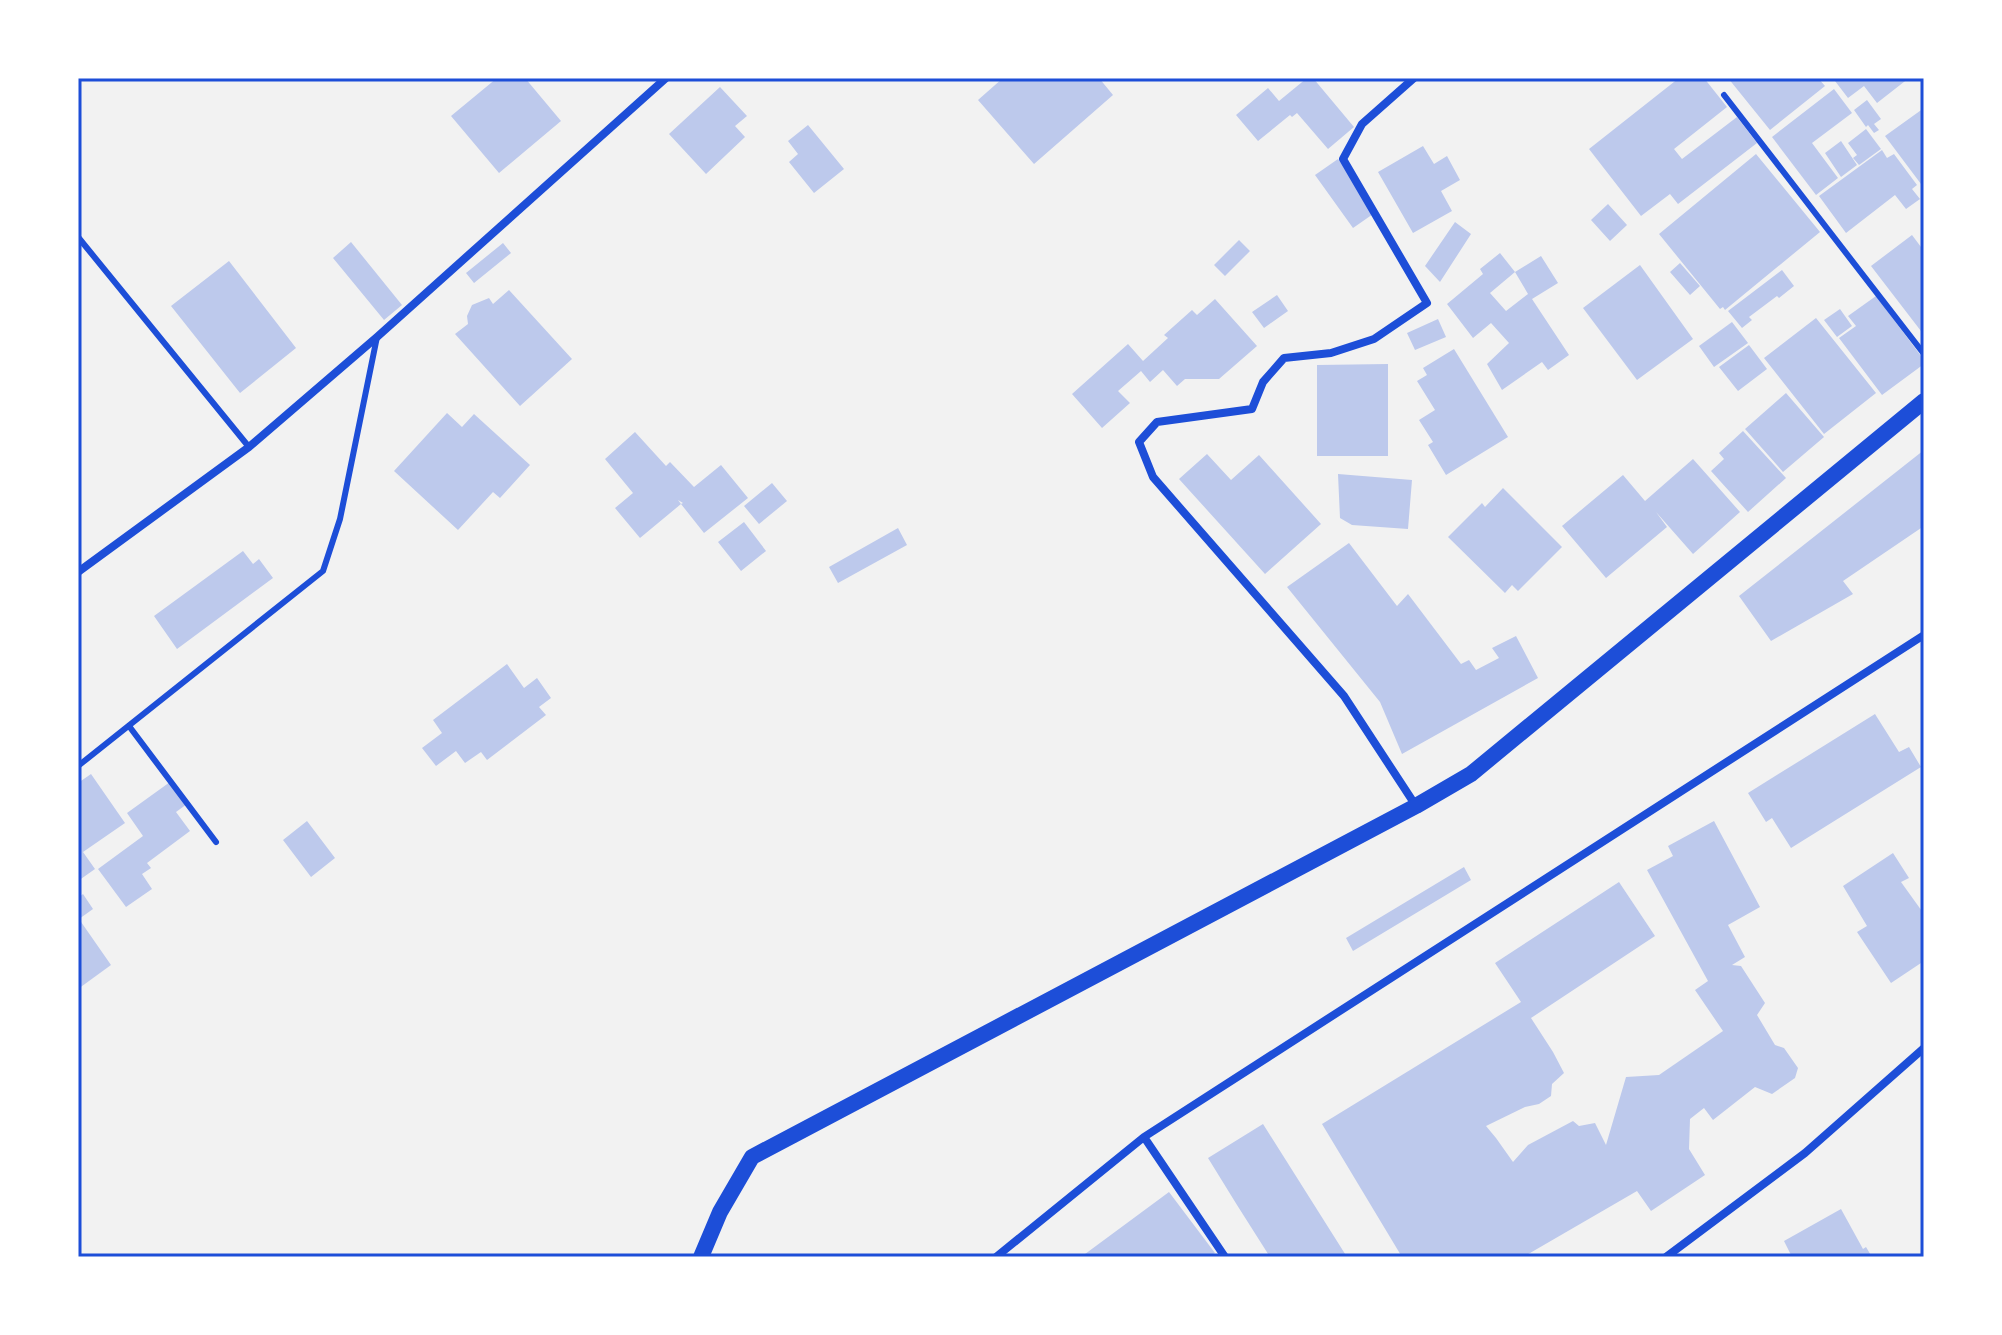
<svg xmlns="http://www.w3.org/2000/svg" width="2002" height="1335" font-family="'Varela Round',sans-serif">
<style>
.building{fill:#bdc9ec}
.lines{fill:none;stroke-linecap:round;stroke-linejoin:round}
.service{stroke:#1d4ed8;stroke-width:6}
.minor{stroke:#1d4ed8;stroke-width:8}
.secondary{stroke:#1d4ed8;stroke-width:16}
.neatline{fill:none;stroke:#1d4ed8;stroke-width:3}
</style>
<rect width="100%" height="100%" fill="#f2f2f2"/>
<path class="building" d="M 497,78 L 525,78 L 561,121 L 499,173 L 451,116 Z
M 1003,78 L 1099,78 L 1113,95 L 1034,164 L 978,100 Z
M 1307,78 L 1313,78 L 1354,127 L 1328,149 L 1297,113 L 1292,117 L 1290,115 L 1258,141 L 1236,115 L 1268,88 L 1279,101 Z
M 1679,78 L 1704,78 L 1727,107 L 1674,149 L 1682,159 L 1737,117 L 1757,143 L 1678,204 L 1670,194 L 1641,216 L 1589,149 Z
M 1728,78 L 1818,78 L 1825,86 L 1770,130 Z
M 1839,78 L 1909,78 L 1877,103 L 1864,86 L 1848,98 L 1835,81 Z
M 720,87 L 747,116 L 735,126 L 745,137 L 706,174 L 669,134 Z
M 1834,89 L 1852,113 L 1812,143 L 1838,178 L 1816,195 L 1772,137 Z
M 1867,100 L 1881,119 L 1874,124 L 1879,130 L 1874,133 L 1868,125 L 1866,127 L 1854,110 Z
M 1924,108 L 1924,188 L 1885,136 Z
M 808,125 L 844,169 L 814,193 L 789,162 L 798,154 L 788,141 Z
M 1866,129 L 1881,149 L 1859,165 L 1853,158 L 1857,155 L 1848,143 Z
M 1841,141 L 1857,165 L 1841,177 L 1825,153 Z
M 1423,146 L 1434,164 L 1447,156 L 1460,180 L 1441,191 L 1452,211 L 1413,233 L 1378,172 Z
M 1882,150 L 1887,158 L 1894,154 L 1917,185 L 1912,189 L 1920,199 L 1906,209 L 1895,195 L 1846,233 L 1819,196 Z
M 1756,154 L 1820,232 L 1725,310 L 1723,307 L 1720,309 L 1659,234 Z
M 1338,159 L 1376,212 L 1353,228 L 1315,175 Z
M 1608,204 L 1627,225 L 1610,241 L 1591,220 Z
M 1455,222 L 1471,234 L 1440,282 L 1425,266 Z
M 1912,235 L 1924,251 L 1924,335 L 1871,266 Z
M 1239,240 L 1250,251 L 1225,276 L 1214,265 Z
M 351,242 L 402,305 L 384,320 L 333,258 Z
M 503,243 L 511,253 L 474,283 L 466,273 Z
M 1500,253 L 1515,272 L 1490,293 L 1506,311 L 1528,294 L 1515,272 L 1541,256 L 1558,283 L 1532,299 L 1569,355 L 1548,370 L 1542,362 L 1502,390 L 1487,364 L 1509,343 L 1491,323 L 1473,338 L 1447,304 L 1483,274 L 1480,269 Z
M 229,261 L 296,348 L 240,393 L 171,306 Z
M 1680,263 L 1700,286 L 1690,295 L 1670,272 Z
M 1640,265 L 1693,339 L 1637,380 L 1583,308 Z
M 1782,270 L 1794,286 L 1779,298 L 1777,296 L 1749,317 L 1752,320 L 1742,328 L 1728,311 Z
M 509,290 L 572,359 L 520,406 L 455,334 L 468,324 L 467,316 L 472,305 L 489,298 L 493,304 Z
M 1277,295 L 1288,311 L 1264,328 L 1252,312 Z
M 1876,296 L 1924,360 L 1924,364 L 1882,395 L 1839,338 L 1856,326 L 1848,316 Z
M 1215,299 L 1257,346 L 1219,379 L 1185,379 L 1177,386 L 1163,370 L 1150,382 L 1141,371 L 1118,391 L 1130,403 L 1102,428 L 1072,394 L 1128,344 L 1143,361 L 1168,338 L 1164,335 L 1192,310 L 1197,315 Z
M 1840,309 L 1852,326 L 1837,337 L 1824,320 Z
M 1816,318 L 1876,393 L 1824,434 L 1764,358 Z
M 1438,319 L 1446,337 L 1415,350 L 1407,333 Z
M 1732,322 L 1748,343 L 1714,367 L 1699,346 Z
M 1749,345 L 1767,369 L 1738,391 L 1719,367 Z
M 1454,349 L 1508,437 L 1446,475 L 1428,445 L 1433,442 L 1419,420 L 1435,410 L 1417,381 L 1427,375 L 1423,368 Z
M 1388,364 L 1388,456 L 1317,456 L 1317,365 Z
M 1786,393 L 1824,437 L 1783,472 L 1745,429 Z
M 447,413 L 462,427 L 474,414 L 530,465 L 500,498 L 493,492 L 458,530 L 394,471 Z
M 1743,431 L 1786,478 L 1748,512 L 1711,471 L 1724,459 L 1719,453 Z
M 635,432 L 666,466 L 670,462 L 694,487 L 721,465 L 748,498 L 704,533 L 681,504 L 683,503 L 678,500 L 681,504 L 640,538 L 615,508 L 633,493 L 605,459 Z
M 1924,450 L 1924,526 L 1843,581 L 1853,594 L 1771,641 L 1739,596 Z
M 1207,454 L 1231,480 L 1259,455 L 1321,524 L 1265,574 L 1179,479 Z
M 1693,459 L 1740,512 L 1693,554 L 1656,512 L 1667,527 L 1606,578 L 1562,526 L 1623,475 L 1645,501 Z
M 1338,474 L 1412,480 L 1408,529 L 1352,525 L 1340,518 Z
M 772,483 L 787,501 L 759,524 L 744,506 Z
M 1503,488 L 1562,547 L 1518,591 L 1512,585 L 1505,593 L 1448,537 L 1482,503 L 1485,507 Z
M 744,522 L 766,551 L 741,571 L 718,542 Z
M 898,528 L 907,545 L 838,583 L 829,567 Z
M 1349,543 L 1397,606 L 1408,594 L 1461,664 L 1469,660 L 1476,670 L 1499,658 L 1492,648 L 1516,636 L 1538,678 L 1402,754 L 1380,702 L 1287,587 Z
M 243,551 L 253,564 L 259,559 L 273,578 L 177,649 L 154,616 Z
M 507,664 L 524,688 L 537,678 L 551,698 L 539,707 L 546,715 L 487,760 L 481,752 L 465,763 L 456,751 L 436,766 L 422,748 L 442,733 L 433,720 Z
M 1875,714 L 1899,752 L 1909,747 L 1921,767 L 1791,848 L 1772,818 L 1766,822 L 1748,793 Z
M 91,774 L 125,823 L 83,852 L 95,869 L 78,881 L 78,783 Z
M 170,782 L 187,804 L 176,812 L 190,831 L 147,863 L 151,868 L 142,874 L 152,889 L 126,907 L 98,869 L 143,836 L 127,813 Z
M 307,821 L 335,858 L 311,877 L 283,840 Z
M 1714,821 L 1760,907 L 1728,925 L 1745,957 L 1732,965 L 1741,966 L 1765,1003 L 1757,1015 L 1775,1045 L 1784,1048 L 1798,1068 L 1795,1078 L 1772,1094 L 1755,1087 L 1713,1120 L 1704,1108 L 1690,1119 L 1689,1149 L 1705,1175 L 1651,1211 L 1637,1191 L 1523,1257 L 1402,1257 L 1322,1124 L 1521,1002 L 1495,963 L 1619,882 L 1655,936 L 1531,1018 L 1553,1052 L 1564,1073 L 1552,1084 L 1551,1096 L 1539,1104 L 1525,1107 L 1486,1126 L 1496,1138 L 1513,1162 L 1528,1145 L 1573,1121 L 1579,1126 L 1595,1123 L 1606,1145 L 1626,1077 L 1659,1075 L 1723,1031 L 1695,990 L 1708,981 L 1647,870 L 1673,856 L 1668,846 Z
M 1893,853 L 1909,878 L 1901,882 L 1924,914 L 1924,961 L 1891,983 L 1857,932 L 1867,926 L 1843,886 Z
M 1464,867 L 1471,880 L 1353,951 L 1346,938 Z
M 83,894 L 93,909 L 79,919 L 111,965 L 78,989 L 78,898 Z
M 1263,1124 L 1347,1257 L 1270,1257 L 1237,1205 L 1208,1158 Z
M 1169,1192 L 1215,1253 L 1208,1257 L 1081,1257 Z
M 1841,1209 L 1863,1249 L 1866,1247 L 1872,1257 L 1792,1257 L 1784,1241 Z"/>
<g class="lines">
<path class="service" d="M 1724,95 L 1924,354
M 78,237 L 249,447
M 129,726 L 216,842
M 78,766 L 323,571 L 340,519 L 377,337"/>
<path class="minor" d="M 1414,78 L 1362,124 L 1343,159 L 1427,303 L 1374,339 L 1331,353 L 1284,358 L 1263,382 L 1252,409 L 1157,422 L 1139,442 L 1153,477 L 1344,696 L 1416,806
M 78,572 L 249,447 L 377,337 L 666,78
M 1144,1137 L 1225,1257
M 996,1257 L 1144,1137 L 1924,635
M 1666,1257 L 1805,1153 L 1924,1048"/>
<path class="secondary" d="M 701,1257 L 720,1212 L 752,1157 L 1416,806 L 1471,774 L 1924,401"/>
</g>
<rect width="2002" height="1335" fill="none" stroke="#ffffff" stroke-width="160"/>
<rect x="80" y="80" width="1842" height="1175" class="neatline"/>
</svg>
